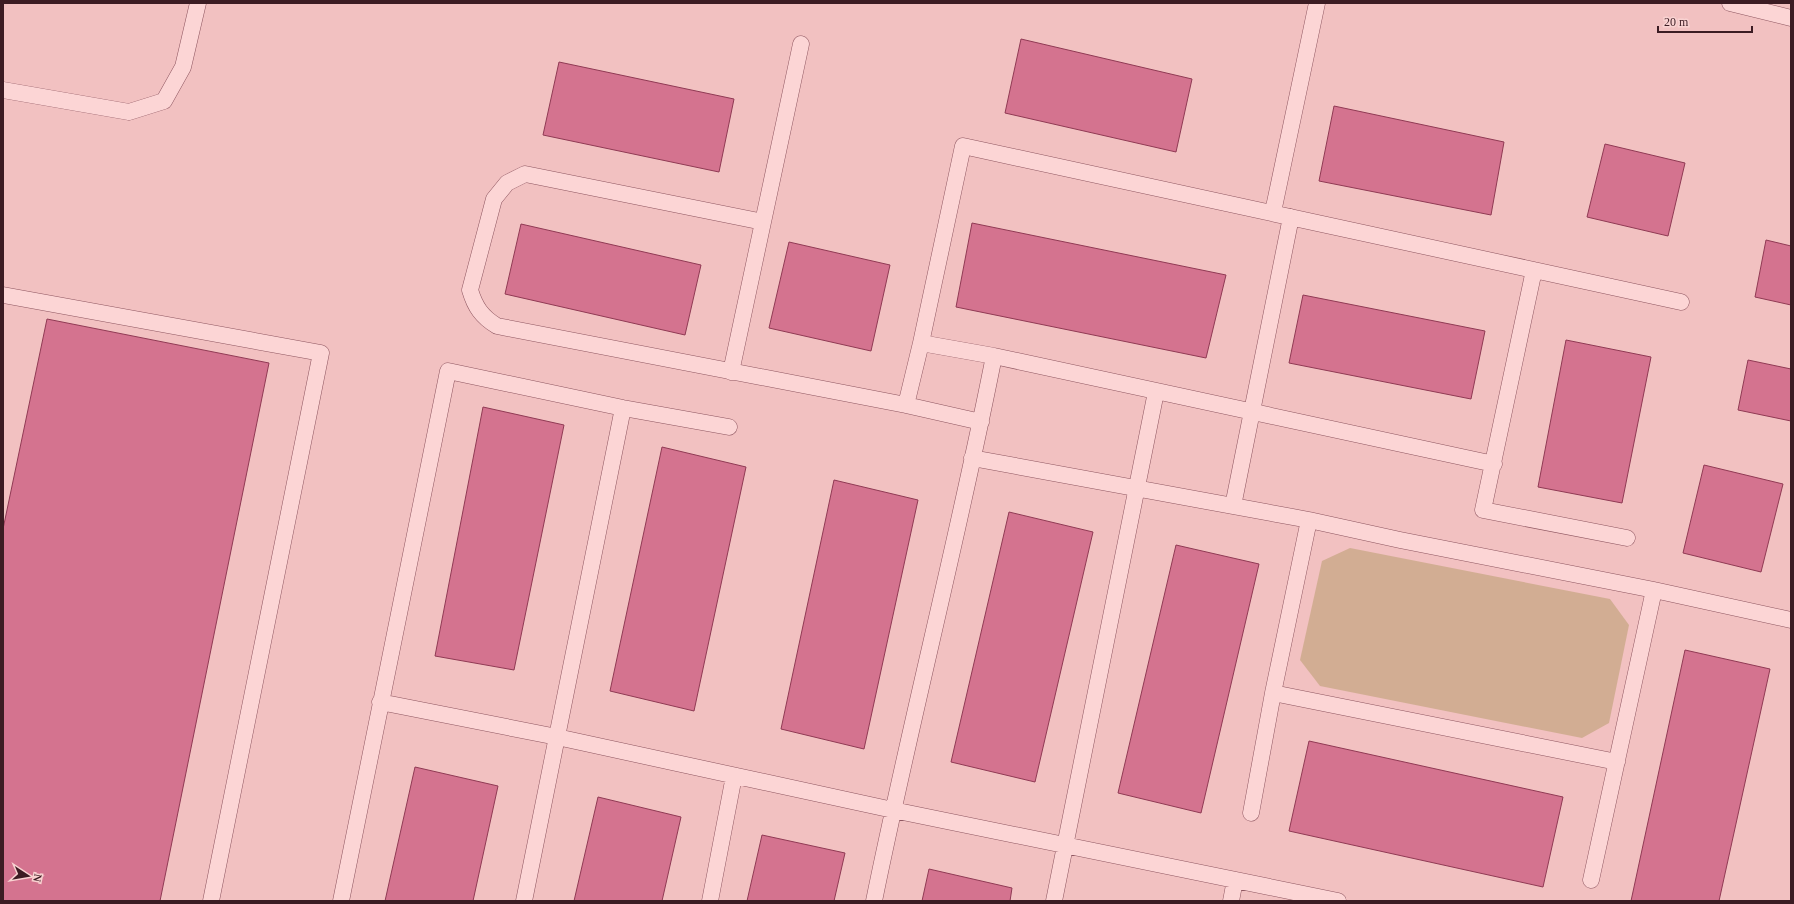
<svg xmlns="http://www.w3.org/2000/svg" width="1794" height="904" font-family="Georgia,serif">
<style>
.green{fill:#d2ad93}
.building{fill:#d4738f;stroke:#903a54}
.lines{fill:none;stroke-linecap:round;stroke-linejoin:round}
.service-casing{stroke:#8e5660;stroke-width:17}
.service{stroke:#fcd5d5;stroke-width:16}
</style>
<rect width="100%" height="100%" fill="#f2c1c1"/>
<path class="green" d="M 1350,548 L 1610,599 L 1629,625 L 1609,723 L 1582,738 L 1320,686 L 1300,660 L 1322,561 Z"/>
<path class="building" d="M 1021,39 L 1192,79 L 1176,152 L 1005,113 Z
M 559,62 L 734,99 L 719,172 L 543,135 Z
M 1334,106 L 1504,142 L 1491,215 L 1319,181 Z
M 1605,144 L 1685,163 L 1668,236 L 1587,217 Z
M 972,223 L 1226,275 L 1206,358 L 956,307 Z
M 521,224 L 701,265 L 685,335 L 505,294 Z
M 1766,240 L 1791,246 L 1791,305 L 1755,297 Z
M 789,242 L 890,265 L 871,351 L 769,328 Z
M 1303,295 L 1485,331 L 1471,399 L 1289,363 Z
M 47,319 L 269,363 L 160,901 L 3,901 L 3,529 Z
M 1566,340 L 1651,357 L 1622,503 L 1538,487 Z
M 1748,360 L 1791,369 L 1791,421 L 1738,410 Z
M 483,407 L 564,425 L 514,670 L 435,656 Z
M 662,447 L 746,467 L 694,711 L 610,691 Z
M 1704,465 L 1783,484 L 1761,572 L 1683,553 Z
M 834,480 L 918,500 L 864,749 L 781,729 Z
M 1009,512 L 1093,532 L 1035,782 L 951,762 Z
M 1176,545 L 1259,564 L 1201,813 L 1118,793 Z
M 1685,650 L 1770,669 L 1719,901 L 1631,901 Z
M 1309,741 L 1563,797 L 1543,887 L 1289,831 Z
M 415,767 L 498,786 L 473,901 L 385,901 Z
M 598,797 L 681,817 L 662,901 L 574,901 Z
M 762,835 L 845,853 L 834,901 L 747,901 Z
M 929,869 L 1012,888 L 1010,901 L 922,901 Z"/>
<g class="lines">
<defs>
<path id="service" d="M 1730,3 L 1791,18
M 3,90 L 129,112 L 164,101 L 183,67 L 198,3
M 1273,212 L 1317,3
M 763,222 L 525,174 L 507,183 L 494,199 L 470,290 C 475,307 482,317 497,326 L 906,405 L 981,422
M 1534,270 L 1483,510 L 1627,538
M 3,295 L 321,353 L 211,901
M 921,343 L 994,356 L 1494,464
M 731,372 L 801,44
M 906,405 L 921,343 L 963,146 L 1681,302
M 972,458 L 1309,520 L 1400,540 L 1654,590 L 1791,620
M 1233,506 L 1291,217
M 1273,693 L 1617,762
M 380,702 L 557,737 L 893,810 L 1338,901
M 1251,813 L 1273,693 L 1309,520
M 1591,880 L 1654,590
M 341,901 L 448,371 L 623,408 L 729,427
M 524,901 L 623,408
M 710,901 L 734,776
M 874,901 C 911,719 958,539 994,356
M 1054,901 L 1156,392
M 1231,901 L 1235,880"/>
</defs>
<use href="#service" class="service-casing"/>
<use href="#service" class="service"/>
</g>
<rect width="1794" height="904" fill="none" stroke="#3c1c23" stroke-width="8"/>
<g transform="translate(28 876) rotate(102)" stroke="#f9d2d1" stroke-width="3" paint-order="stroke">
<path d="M0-3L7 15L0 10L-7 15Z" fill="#3c1c23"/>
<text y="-6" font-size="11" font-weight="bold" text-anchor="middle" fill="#3c1c23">N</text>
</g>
<path d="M1658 26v6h94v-6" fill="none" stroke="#3c1c23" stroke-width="2"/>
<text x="1664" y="26" font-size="12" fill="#3c1c23" stroke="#f9d2d1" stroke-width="3" paint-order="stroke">20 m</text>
</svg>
